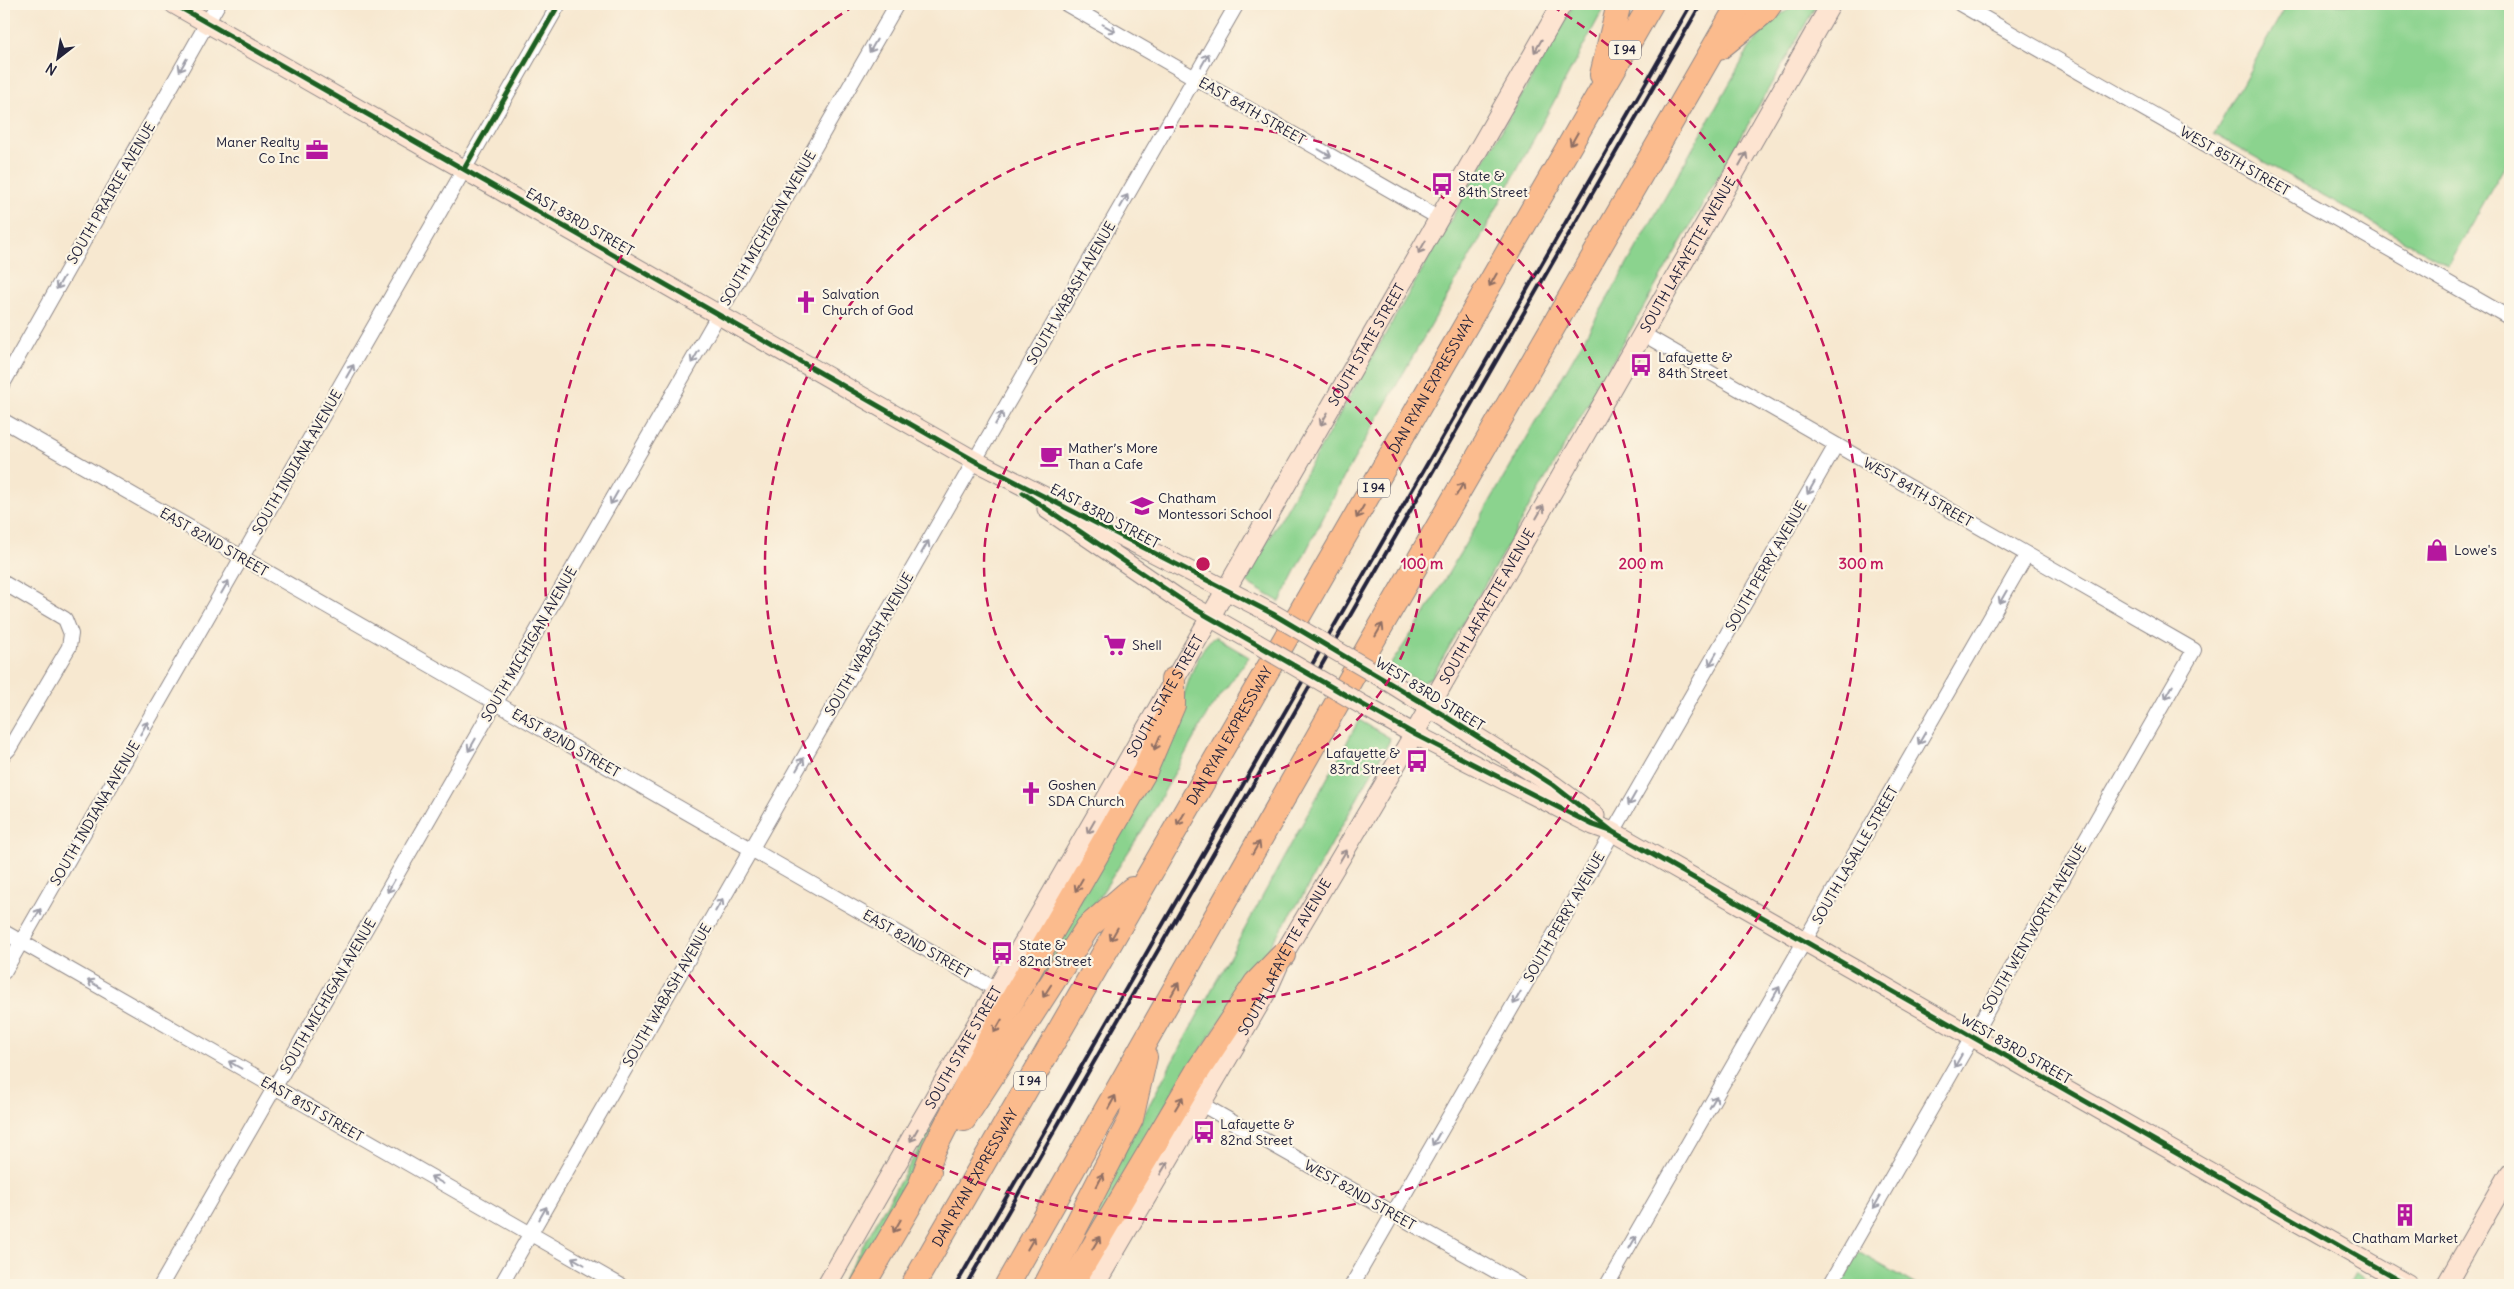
<svg xmlns="http://www.w3.org/2000/svg" width="2514" height="1289" font-family="Delius,sans-serif">
<style>
.green{fill:#8bd38e;stroke:#567a64}
.lines{fill:none;stroke-linecap:round;stroke-linejoin:round}
.street-casing{stroke:#8c8586;stroke-width:16}
.secondary-casing{stroke:#8c8586;stroke-width:21}
.highway-casing{stroke:#8c8586;stroke-width:26}
.street{stroke:#fff;stroke-width:14}
.secondary{stroke:#fde4d1;stroke-width:19}
.highway{stroke:#fbbb8d;stroke-width:24}
.rail{stroke:#22223b;stroke-width:4}
.secondary-bridge-casing{stroke:#8c8586;stroke-width:21;stroke-linecap:butt}
.secondary-bridge{stroke:#fde4d1;stroke-width:19}
.cycleway-casing{stroke:#fcf5e5;stroke-width:8}
.cycleway{stroke:#1b5e20;stroke-width:5}
.oneway{stroke:#9c9ca7}
.oneway2{stroke:#9a8d8e}
.oneway3{stroke:#8e6e64}
.ring{fill:none;stroke:#c2185b;stroke-width:2.5;stroke-dasharray:9 6}
.labels{text-anchor:middle;stroke-width:4.5;stroke-linejoin:round;paint-order:stroke}
.shield{fill:#fcf5e5;stroke:#63616e;stroke-width:1}
.shield-label{font-size:12px;font-weight:bold;fill:#22223b}
.street-label{font-size:14px;fill:#22223b;stroke:#fcf5e5}
.poi-label{font-size:14px;fill:#22223b;stroke:#fcf5e5;text-anchor:start}
.centre{fill:#c2185b;stroke:#fcf5e5;stroke-width:2.5}
.ring-label{font-size:15px;text-anchor:middle;font-weight:bold;fill:#c2185b;stroke:#fcf5e5;stroke-width:4.5;stroke-linejoin:round;paint-order:stroke}
</style>
<rect width="100%" height="100%" fill="#fcf5e5"/>
<filter id="ink" filterUnits="userSpaceOnUse"><feTurbulence type="fractalNoise" baseFrequency=".02" numOctaves="2"/><feDisplacementMap in="SourceGraphic" scale="10" xChannelSelector="R" yChannelSelector="G"/><feConvolveMatrix kernelMatrix="1 2 1 2 8 2 1 2 1" color-interpolation-filters="sRGB"/></filter>
<filter id="wash" filterUnits="userSpaceOnUse"><feTurbulence type="fractalNoise" baseFrequency=".0096" numOctaves="4" result="noise"/><feDisplacementMap in="SourceGraphic" scale="20" xChannelSelector="R" yChannelSelector="G"/><feGaussianBlur stdDeviation="1.12" result="paint"/><feColorMatrix in="noise" values="0 0 0 0 0 0 0 0 0 0 0 0 0 0 0 0 0 1.4 0 .05"/><feComposite in="paint" operator="in"/></filter>
<g filter="url(#wash)">
<rect width="100%" height="100%" fill="#f7e8d0"/>
<path class="green" d="M 1574,4 L 1606,4 L 1484,232 L 1344,477 L 1280,602 L 1249,584 L 1246,578 Z
M 1798,4 L 1817,4 L 1432,677 L 1422,683 L 1390,665 L 1423,617 L 1620,277 L 1749,49 L 1772,20 Z
M 2287,4 L 2510,4 L 2510,157 L 2448,265 L 2214,134 Z
M 1215,637 L 1249,657 L 1209,711 L 1145,826 L 997,1056 C 1053,943 1118,834 1174,721 C 1184,701 1195,647 1215,637 Z
M 1359,720 L 1390,738 L 1389,742 L 1299,902 L 1172,1094 L 1061,1285 L 1053,1285 L 1171,1064 Z
M 954,1088 L 956,1089 L 849,1285 L 840,1285 Z
M 1858,1252 L 1916,1285 L 1839,1285 Z
M 2356,1273 L 2377,1285 L 2349,1285 Z"/>
</g>
<g filter="url(#ink)">
<g class="lines">
<defs>
<path id="street" d="M 1066,4 L 1439,218
M 1960,4 L 2510,318
M 1643,334 L 2194,650 L 1830,1285
M 4,382 L 218,4
M 4,421 L 997,990
M 4,583 L 65,619 L 71,634 L 69,647 L 9,749 L 4,754
M 4,932 L 620,1285
M 4,972 L 559,4
M 1201,1104 L 1520,1285
M 161,1285 L 897,4
M 501,1285 L 1237,4
M 1352,1285 L 1836,445
M 1607,1285 L 2027,554"/>
<g id="secondary">
<path d="M 174,4 L 975,461 L 1273,614"/>
<path d="M 1047,509 L 1177,598 L 1256,643"/>
<path d="M 1383,678 L 1553,785 L 1595,816"/>
<path d="M 1366,707 L 1414,734 L 1593,825 L 1613,832 L 2408,1285"/>
<path id="s1" d="M 827,1285 L 1562,4"/>
<path id="s2" d="M 1095,1285 L 1267,991 L 1283,955 L 1414,734 L 1831,4"/>
<path d="M 2446,1285 L 2510,1173"/>
</g>
<g id="highway">
<path d="M 1719,48 L 1765,11 L 1770,4"/>
<path d="M 1602,75 L 1619,4"/>
<path d="M 964,1119 L 1088,927 L 1132,889"/>
<path d="M 921,1184 L 934,1149 L 992,1035 L 1145,771 L 1173,705 L 1173,680"/>
<path d="M 863,1285 L 929,1172"/>
<path id="s3" d="M 913,1285 L 1651,4"/>
<path d="M 1007,1285 L 1370,645 L 1739,4"/>
<path d="M 1046,1285 L 1131,1119 L 1145,1057"/>
<path d="M 1071,1285 L 1197,1072 L 1256,983 L 1283,955"/>
</g>
</defs>
<use href="#street" class="street-casing"/>
<use href="#secondary" class="secondary-casing"/>
<use href="#highway" class="highway-casing"/>
<use href="#street" class="street"/>
<use href="#secondary" class="secondary"/>
<use href="#highway" class="highway"/>
<path class="rail" d="M 956,1285 L 1691,4
M 966,1285 L 1701,4"/>
<defs>
<path id="secondary-bridge" d="M 1273,614 L 1383,678
M 1256,643 L 1366,707"/>
</defs>
<use href="#secondary-bridge" class="secondary-bridge-casing"/>
<use href="#secondary-bridge" class="secondary-bridge"/>
<defs>
<path id="cycleway" d="M 174,4 L 975,461 L 1273,614 L 1445,716 L 1553,785 L 1613,832
M 464,169 L 559,4
M 1023,493 L 1195,609 L 1414,734 L 1593,825 L 1613,832 L 2408,1285"/>
</defs>
<use href="#cycleway" class="cycleway-casing"/>
<use href="#cycleway" class="cycleway"/>
</g>
<defs><path id="oneway-shaft" d="M-6 0H5M1.5-3L5.5 0L1.5 3" fill="none" stroke-width="1.6" stroke-linecap="round" stroke-linejoin="round" transform="scale(1.25)"/></defs>
<g class="oneway">
<use href="#oneway-shaft" transform="translate(1109 28) rotate(30)"/>
<use href="#oneway-shaft" transform="translate(873 46) rotate(120)"/>
<use href="#oneway-shaft" transform="translate(1205 60) rotate(-60)"/>
<use href="#oneway-shaft" transform="translate(183 65) rotate(120)"/>
<use href="#oneway-shaft" transform="translate(1325 153) rotate(30)"/>
<use href="#oneway-shaft" transform="translate(1124 201) rotate(-60)"/>
<use href="#oneway-shaft" transform="translate(60 283) rotate(120)"/>
<use href="#oneway-shaft" transform="translate(695 357) rotate(120)"/>
<use href="#oneway-shaft" transform="translate(350 371) rotate(-60)"/>
<use href="#oneway-shaft" transform="translate(999 418) rotate(-60)"/>
<use href="#oneway-shaft" transform="translate(1811 488) rotate(120)"/>
<use href="#oneway-shaft" transform="translate(614 498) rotate(120)"/>
<use href="#oneway-shaft" transform="translate(925 547) rotate(-60)"/>
<use href="#oneway-shaft" transform="translate(225 587) rotate(-60)"/>
<use href="#oneway-shaft" transform="translate(2003 597) rotate(120)"/>
<use href="#oneway-shaft" transform="translate(1713 659) rotate(120)"/>
<use href="#oneway-shaft" transform="translate(2169 692) rotate(120)"/>
<use href="#oneway-shaft" transform="translate(144 728) rotate(-60)"/>
<use href="#oneway-shaft" transform="translate(1922 738) rotate(120)"/>
<use href="#oneway-shaft" transform="translate(472 745) rotate(120)"/>
<use href="#oneway-shaft" transform="translate(800 764) rotate(-60)"/>
<use href="#oneway-shaft" transform="translate(1632 799) rotate(120)"/>
<use href="#oneway-shaft" transform="translate(391 886) rotate(120)"/>
<use href="#oneway-shaft" transform="translate(719 905) rotate(-60)"/>
<use href="#oneway-shaft" transform="translate(37 915) rotate(-60)"/>
<use href="#oneway-shaft" transform="translate(94 984) rotate(-150)"/>
<use href="#oneway-shaft" transform="translate(1776 993) rotate(-60)"/>
<use href="#oneway-shaft" transform="translate(1517 998) rotate(120)"/>
<use href="#oneway-shaft" transform="translate(1958 1061) rotate(120)"/>
<use href="#oneway-shaft" transform="translate(235 1065) rotate(-150)"/>
<use href="#oneway-shaft" transform="translate(1713 1102) rotate(-60)"/>
<use href="#oneway-shaft" transform="translate(1436 1139) rotate(120)"/>
<use href="#oneway-shaft" transform="translate(437 1180) rotate(-150)"/>
<use href="#oneway-shaft" transform="translate(1877 1202) rotate(120)"/>
<use href="#oneway-shaft" transform="translate(543 1213) rotate(-60)"/>
<use href="#oneway-shaft" transform="translate(1632 1243) rotate(-60)"/>
<use href="#oneway-shaft" transform="translate(578 1261) rotate(-150)"/>
</g>
<g class="oneway2">
<use href="#oneway-shaft" transform="translate(1538 46) rotate(120)"/>
<use href="#oneway-shaft" transform="translate(1743 159) rotate(-60)"/>
<use href="#oneway-shaft" transform="translate(1422 247) rotate(120)"/>
<use href="#oneway-shaft" transform="translate(1324 419) rotate(120)"/>
<use href="#oneway-shaft" transform="translate(1540 512) rotate(-60)"/>
<use href="#oneway-shaft" transform="translate(1091 827) rotate(120)"/>
<use href="#oneway-shaft" transform="translate(1343 856) rotate(-59)"/>
<use href="#oneway-shaft" transform="translate(914 1135) rotate(120)"/>
<use href="#oneway-shaft" transform="translate(1164 1168) rotate(-59)"/>
</g>
<g class="oneway3">
<use href="#oneway-shaft" transform="translate(1574 139) rotate(120)"/>
<use href="#oneway-shaft" transform="translate(1493 280) rotate(120)"/>
<use href="#oneway-shaft" transform="translate(1460 489) rotate(-60)"/>
<use href="#oneway-shaft" transform="translate(1360 512) rotate(120)"/>
<use href="#oneway-shaft" transform="translate(1379 630) rotate(-60)"/>
<use href="#oneway-shaft" transform="translate(1157 743) rotate(113)"/>
<use href="#oneway-shaft" transform="translate(1181 819) rotate(121)"/>
<use href="#oneway-shaft" transform="translate(1256 848) rotate(-60)"/>
<use href="#oneway-shaft" transform="translate(1079 885) rotate(120)"/>
<use href="#oneway-shaft" transform="translate(1114 934) rotate(120)"/>
<use href="#oneway-shaft" transform="translate(1175 989) rotate(-60)"/>
<use href="#oneway-shaft" transform="translate(1047 991) rotate(123)"/>
<use href="#oneway-shaft" transform="translate(998 1026) rotate(120)"/>
<use href="#oneway-shaft" transform="translate(1112 1102) rotate(-61)"/>
<use href="#oneway-shaft" transform="translate(1179 1103) rotate(-59)"/>
<use href="#oneway-shaft" transform="translate(1100 1180) rotate(-63)"/>
<use href="#oneway-shaft" transform="translate(897 1226) rotate(120)"/>
<use href="#oneway-shaft" transform="translate(1031 1243) rotate(-60)"/>
<use href="#oneway-shaft" transform="translate(1096 1243) rotate(-59)"/>
</g>
</g>
<g class="ring">
<circle cx="1203" cy="564" r="219"/>
<circle cx="1203" cy="564" r="438"/>
<path d="M1552 6A658 658 0 1 1 854 6"/>
</g>
<defs>
<symbol id="office-bare" viewBox="-9 -9 18 18"><path d="M-6-3h4V-5.5h4V-3h4V5H-6ZM-1-4.5V-3h2v-1.5ZM-6 0V1H6V0Z" fill="#b5179e" stroke="#fcf5e5" stroke-width="2.5" paint-order="stroke"/></symbol>
<symbol id="bus-bare" viewBox="-9 -9 18 18"><path d="M-5-6H5V4H4V6H2V4H-2V6H-4V4H-5ZM-3.5-4V0h7V-4ZM-3.5 1.2v1.5H-2V1.2ZM2 1.2v1.5H3.5V1.2Z" fill="#b5179e" stroke="#fcf5e5" stroke-width="2.5" paint-order="stroke"/></symbol>
<symbol id="church-bare" viewBox="-9 -9 18 18"><path d="M-1.2-6h2.4v3.5h3.3v2.4h-3.3V6h-2.4V-.1h-3.3v-2.4h3.3Z" fill="#b5179e" stroke="#fcf5e5" stroke-width="2.5" paint-order="stroke"/></symbol>
<symbol id="cafe-bare" viewBox="-9 -9 18 18"><path d="M-5.5-4.5H6V0H3Q3 3.5 0 3.5H-2.5Q-5.5 3.5-5.5 0ZM3-3.2v2h1.7v-2ZM-6 4.5H4V6H-6Z" fill="#b5179e" stroke="#fcf5e5" stroke-width="2.5" paint-order="stroke"/></symbol>
<symbol id="school-bare" viewBox="-9 -9 18 18"><path d="M0-5L7-2L0 1L-7-2ZM-4 1L0 2.5L4 1V4Q0 6-4 4Z" fill="#b5179e" stroke="#fcf5e5" stroke-width="2.5" paint-order="stroke"/></symbol>
<symbol id="shop-bare" viewBox="-9 -9 18 18"><path d="M-5-2.5h2.3a2.7 3.5 0 0 1 5.4 0H5L5.5 6h-11ZM-1.5-2.5h3a1.5 2.3 0 0 0-3 0Z" fill="#b5179e" stroke="#fcf5e5" stroke-width="2.5" paint-order="stroke"/></symbol>
<symbol id="supermarket-bare" viewBox="-9 -9 18 18"><path d="M-6-5.5h2.5l.6 2H6L4.5 2H-2.5L-4.4-4H-6ZM-1.5 3.2a1.3 1.3 0 1 0 .1 0ZM3 3.2a1.3 1.3 0 1 0 .1 0Z" fill="#b5179e" stroke="#fcf5e5" stroke-width="2.5" paint-order="stroke"/></symbol>
<symbol id="building-bare" viewBox="-9 -9 18 18"><path d="M-4-6H4V6H1V3H-1V6H-4ZM-2.5-4.3h1.7v1.8h-1.7ZM.8-4.3h1.7v1.8H.8ZM-2.5-1h1.7V.8h-1.7ZM.8-1h1.7V.8H.8Z" fill="#b5179e" stroke="#fcf5e5" stroke-width="2.5" paint-order="stroke"/></symbol>
</defs>
<g fill-rule="evenodd">
<use href="#office-bare" x="301" y="134" width="32" height="32"/>
<use href="#bus-bare" x="1426" y="168" width="32" height="32"/>
<use href="#church-bare" x="790" y="286" width="32" height="32"/>
<use href="#bus-bare" x="1625" y="349" width="32" height="32"/>
<use href="#cafe-bare" x="1035" y="440" width="32" height="32"/>
<use href="#school-bare" x="1126" y="490" width="32" height="32"/>
<use href="#shop-bare" x="2421" y="534" width="32" height="32"/>
<use href="#supermarket-bare" x="1099" y="629" width="32" height="32"/>
<use href="#bus-bare" x="1401" y="745" width="32" height="32"/>
<use href="#church-bare" x="1015" y="777" width="32" height="32"/>
<use href="#bus-bare" x="986" y="937" width="32" height="32"/>
<use href="#bus-bare" x="1188" y="1116" width="32" height="32"/>
<use href="#building-bare" x="2389" y="1199" width="32" height="32"/>
</g>
<g class="labels">
<g class="shield">
<rect x="1609" y="40.5" width="32" height="19" rx="4"/>
<rect x="1358" y="478.5" width="32" height="19" rx="4"/>
<rect x="1014" y="1071.5" width="32" height="19" rx="4"/>
</g>
<g class="shield-label">
<text x="1625" y="54">I 94</text>
<text x="1374" y="492">I 94</text>
<text x="1030" y="1085">I 94</text>
</g>
<g class="street-label">
<text transform="translate(1252 111) rotate(30)" y="5">EAST 84TH STREET</text>
<text transform="translate(2235 161) rotate(30)" y="5">WEST 85TH STREET</text>
<text transform="translate(111 193) rotate(-60)" y="5">SOUTH PRAIRIE AVENUE</text>
<text transform="translate(580 222) rotate(30)" y="5">EAST 83RD STREET</text>
<text transform="translate(768 228) rotate(-60)" y="5">SOUTH MICHIGAN AVENUE</text>
<text dy="5" stroke="none"><textPath href="#s2" startOffset="1189">SOUTH LAFAYETTE AVENUE</textPath></text>
<text transform="translate(1071 293) rotate(-60)" y="5">SOUTH WABASH AVENUE</text>
<text dy="5" stroke="none"><textPath href="#s1" startOffset="1084">SOUTH STATE STREET</textPath></text>
<text dy="5" stroke="none"><textPath href="#s3" startOffset="1039">DAN RYAN EXPRESSWAY</textPath></text>
<text transform="translate(297 462) rotate(-60)" y="5">SOUTH INDIANA AVENUE</text>
<text transform="translate(1918 492) rotate(30)" y="5">WEST 84TH STREET</text>
<text transform="translate(1105 516) rotate(28)" y="5">EAST 83RD STREET</text>
<text transform="translate(214 542) rotate(30)" y="5">EAST 82ND STREET</text>
<text transform="translate(1766 566) rotate(-60)" y="5">SOUTH PERRY AVENUE</text>
<text dy="5" stroke="none"><textPath href="#s2" startOffset="784">SOUTH LAFAYETTE AVENUE</textPath></text>
<text transform="translate(529 644) rotate(-60)" y="5">SOUTH MICHIGAN AVENUE</text>
<text transform="translate(869 644) rotate(-60)" y="5">SOUTH WABASH AVENUE</text>
<text transform="translate(1430 694) rotate(32)" y="5">WEST 83RD STREET</text>
<text dy="5" stroke="none"><textPath href="#s1" startOffset="679">SOUTH STATE STREET</textPath></text>
<text dy="5" stroke="none"><textPath href="#s3" startOffset="634">DAN RYAN EXPRESSWAY</textPath></text>
<text transform="translate(566 743) rotate(30)" y="5">EAST 82ND STREET</text>
<text transform="translate(95 813) rotate(-60)" y="5">SOUTH INDIANA AVENUE</text>
<text transform="translate(1855 855) rotate(-60)" y="5">SOUTH LASALLE STREET</text>
<text transform="translate(1564 917) rotate(-60)" y="5">SOUTH PERRY AVENUE</text>
<text transform="translate(2034 928) rotate(-60)" y="5">SOUTH WENTWORTH AVENUE</text>
<text transform="translate(917 944) rotate(30)" y="5">EAST 82ND STREET</text>
<text dy="5" stroke="none"><textPath href="#s2" startOffset="379">SOUTH LAFAYETTE AVENUE</textPath></text>
<text transform="translate(667 995) rotate(-60)" y="5">SOUTH WABASH AVENUE</text>
<text transform="translate(328 996) rotate(-60)" y="5">SOUTH MICHIGAN AVENUE</text>
<text dy="5" stroke="none"><textPath href="#s1" startOffset="274">SOUTH STATE STREET</textPath></text>
<text transform="translate(2016 1049) rotate(30)" y="5">WEST 83RD STREET</text>
<text transform="translate(312 1109) rotate(30)" y="5">EAST 81ST STREET</text>
<text dy="5" stroke="none"><textPath href="#s3" startOffset="124">DAN RYAN EXPRESSWAY</textPath></text>
<text transform="translate(1360 1195) rotate(30)" y="5">WEST 82ND STREET</text>
</g>
<g class="poi-label">
<text x="300" y="147" text-anchor="end">Maner Realty<tspan x="300" dy="16">Co Inc</tspan></text>
<text x="1458" y="181">State &amp;<tspan x="1458" dy="16">84th Street</tspan></text>
<text x="822" y="299">Salvation<tspan x="822" dy="16">Church of God</tspan></text>
<text x="1658" y="362">Lafayette &amp;<tspan x="1658" dy="16">84th Street</tspan></text>
<text x="1068" y="453">Mather’s More<tspan x="1068" dy="16">Than a Cafe</tspan></text>
<text x="1158" y="503">Chatham<tspan x="1158" dy="16">Montessori School</tspan></text>
<text x="2454" y="555">Lowe's</text>
<text x="1132" y="650">Shell</text>
<text x="1400" y="758" text-anchor="end">Lafayette &amp;<tspan x="1400" dy="16">83rd Street</tspan></text>
<text x="1048" y="790">Goshen<tspan x="1048" dy="16">SDA Church</tspan></text>
<text x="1019" y="950">State &amp;<tspan x="1019" dy="16">82nd Street</tspan></text>
<text x="1220" y="1129">Lafayette &amp;<tspan x="1220" dy="16">82nd Street</tspan></text>
<text x="2405" y="1243" text-anchor="middle">Chatham Market</text>
</g>
</g>
<circle cx="1203" cy="564" r="8" class="centre"/>
<g class="ring-label">
<text x="1422" y="569">100 m</text>
<text x="1641" y="569">200 m</text>
<text x="1861" y="569">300 m</text>
</g>
<rect width="2514" height="1289" fill="none" stroke="#fcf5e5" stroke-width="20"/>
<g transform="translate(58 58) rotate(211)" stroke="#fcf5e5" stroke-width="4" paint-order="stroke">
<path d="M0-4L9 19L0 12L-9 19Z" fill="#22223b"/>
<text y="-8" font-size="14" font-weight="bold" text-anchor="middle" fill="#22223b">N</text>
</g>
</svg>
